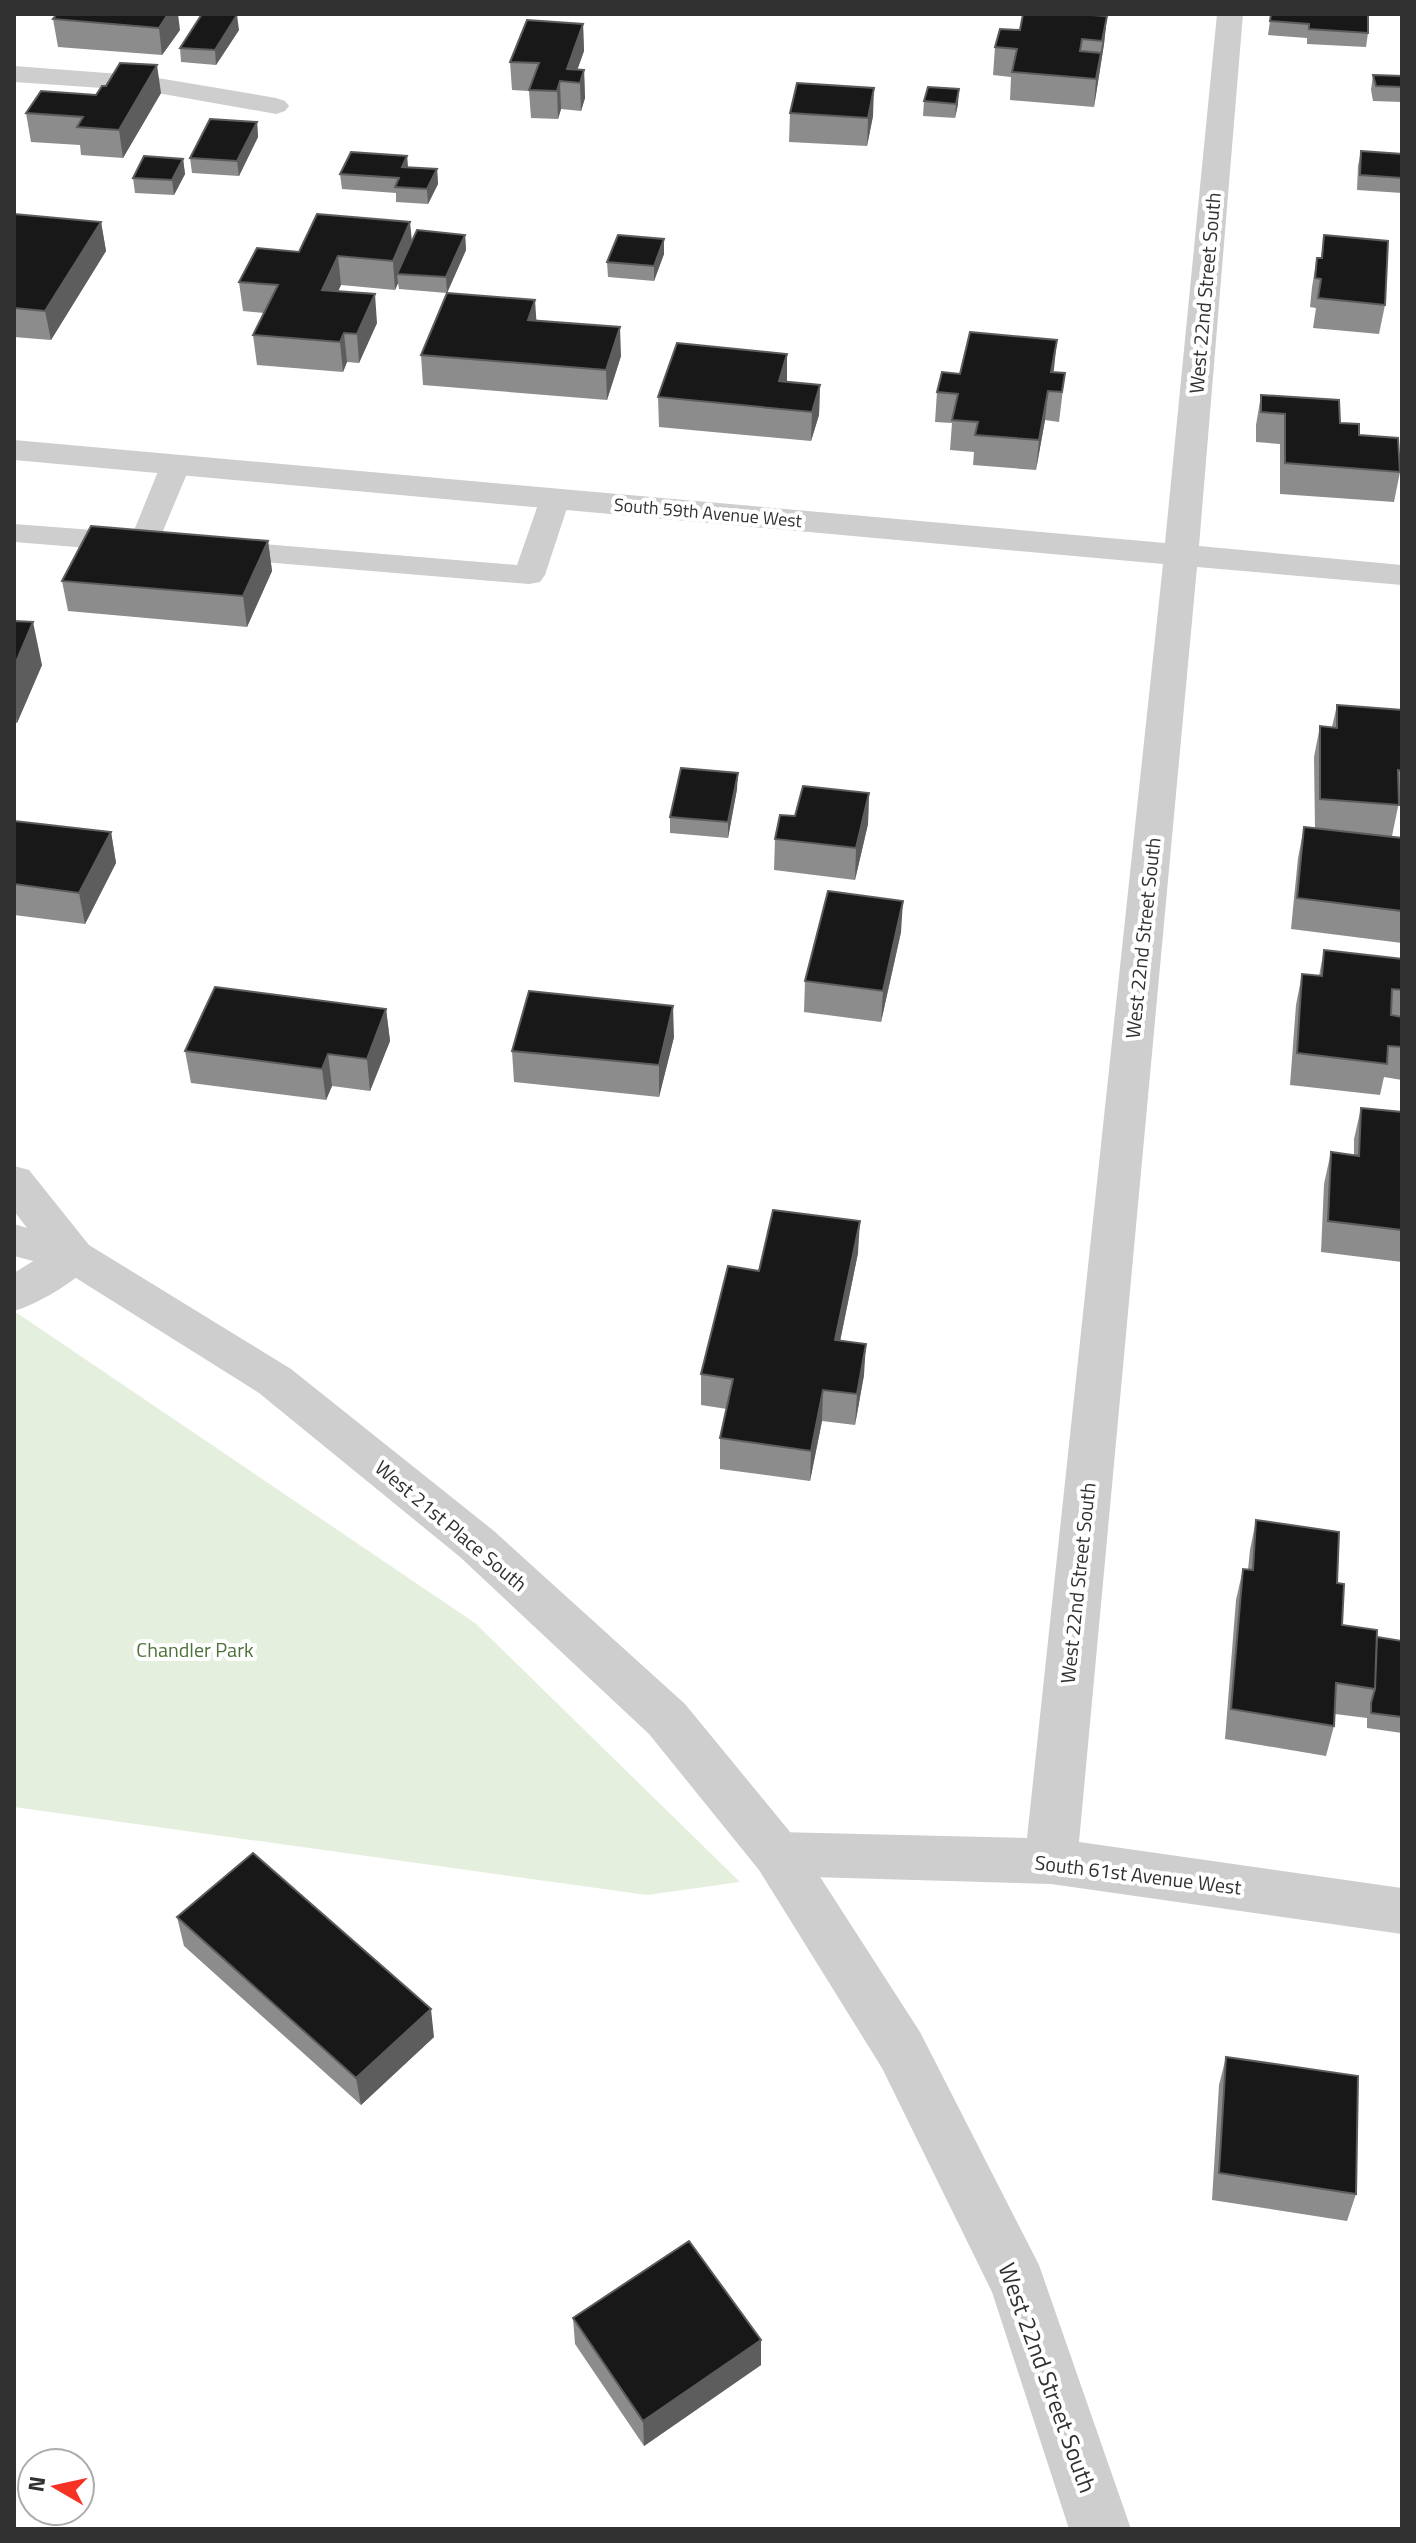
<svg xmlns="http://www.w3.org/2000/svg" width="1416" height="2543" font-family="'Titillium Web',sans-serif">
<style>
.green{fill:#e5efde}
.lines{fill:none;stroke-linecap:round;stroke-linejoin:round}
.service{fill:#cecece;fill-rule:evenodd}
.minor{fill:#cecece;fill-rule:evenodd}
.tertiary{fill:#cecece;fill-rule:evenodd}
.wall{fill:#8c8c8c}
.shaded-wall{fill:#5d5d5d}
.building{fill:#181818;stroke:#5d5d5d;stroke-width:2}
.labels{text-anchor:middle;stroke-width:8;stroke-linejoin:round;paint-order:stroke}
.far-street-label{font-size:18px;fill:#313131;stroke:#fff}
.street-label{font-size:20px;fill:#313131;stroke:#fff}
.park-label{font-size:20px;fill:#4c7239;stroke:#fff}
.near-street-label{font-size:24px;fill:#313131;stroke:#fff}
</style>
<rect width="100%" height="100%" fill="#fff"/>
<path class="green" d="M 14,1311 L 475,1623 L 740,1882 L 647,1895 L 14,1807 Z"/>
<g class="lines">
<path class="service" d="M 14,66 L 146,76 L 276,98 L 285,101 L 289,106 L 285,111 L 276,114 L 146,91 L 14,82 Z
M 176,455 L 187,458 L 191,464 L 155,550 L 138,552 L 14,542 L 14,524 L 133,533 L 161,464 L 165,458 Z
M 555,490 L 566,493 L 570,499 L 545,575 L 540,582 L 529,584 L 214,558 L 203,556 L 198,549 L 203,542 L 214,540 L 517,565 L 540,499 L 544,493 Z"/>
<path class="minor" d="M 1217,14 L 1243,14 L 1199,546 L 1402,565 L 1402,585 L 1197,567 L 1079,1842 L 1402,1888 L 1402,1934 L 1051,1884 L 777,1876 L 759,1870 L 751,1854 L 759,1838 L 777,1832 L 1027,1838 L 1163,564 L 14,460 L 14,440 L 1165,543 Z
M 74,1240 L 89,1245 L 96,1256 C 84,1278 38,1304 14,1311 L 14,1273 L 59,1245 Z"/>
<path class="tertiary" d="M 14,1166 L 29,1170 L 89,1245 L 291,1369 L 494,1531 L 685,1704 L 795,1838 L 920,2032 L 1039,2265 L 1131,2529 L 1069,2529 L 992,2292 L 882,2068 L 759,1870 L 649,1734 L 460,1557 L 259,1393 L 60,1268 L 14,1256 L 14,1224 L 27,1228 L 14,1211 Z"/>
</g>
<path class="wall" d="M 1271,14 L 1368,33 L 1366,47 L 1307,44 L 1307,38 L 1268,35 Z
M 1107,16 L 1104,44 L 1094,107 L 1010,100 L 1011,77 L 993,75 L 995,47 L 1020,30 Z
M 53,19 L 180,30 L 162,55 L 58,47 Z
M 583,24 L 584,51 L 577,70 L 584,70 L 585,98 L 581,111 L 561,109 L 558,119 L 531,118 L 529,91 L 512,90 L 510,62 Z
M 239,30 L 216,65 L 181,62 L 180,48 Z
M 1373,75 L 1402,76 L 1402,102 L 1373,101 L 1371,90 Z
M 106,86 L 161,93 L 123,158 L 81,155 L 80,145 L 31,142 L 26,113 L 96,95 Z
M 924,101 L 958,104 L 955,118 L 923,116 Z
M 790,113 L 873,116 L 867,146 L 789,142 Z
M 257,122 L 258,137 L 239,176 L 192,173 L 190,158 Z
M 1361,151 L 1402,154 L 1402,193 L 1357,190 L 1358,166 Z
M 407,156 L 408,167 L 437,169 L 438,184 L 428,204 L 396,202 L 396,193 L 342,189 L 340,174 Z
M 183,159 L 185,174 L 174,195 L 135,193 L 133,178 Z
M 14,214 L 101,222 L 106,251 L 51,340 L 14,337 Z
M 465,235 L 466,250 L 447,293 L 399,289 L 398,283 L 395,290 L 341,285 L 338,291 L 377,323 L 359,363 L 347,362 L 343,372 L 257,365 L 253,335 L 264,313 L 243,311 L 239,282 L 299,252 L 412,242 Z
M 1324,235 L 1385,305 L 1379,334 L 1313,328 L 1316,308 L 1310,307 L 1312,287 L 1317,258 L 1321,258 Z
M 664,239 L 664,254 L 654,281 L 608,277 L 607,262 Z
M 536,320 L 621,356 L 607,400 L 423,385 L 421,355 Z
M 1053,372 L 1065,373 L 1059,422 L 1045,420 L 1036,470 L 973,465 L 974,452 L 950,450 L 952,423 L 935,422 L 937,392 L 960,374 Z
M 787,382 L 820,385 L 819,415 L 811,441 L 659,427 L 658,397 Z
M 1261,395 L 1340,423 L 1359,435 L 1400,472 L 1394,502 L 1280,494 L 1280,444 L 1256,442 L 1256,425 Z
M 268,541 L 272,571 L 247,627 L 68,611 L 62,581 Z
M 14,621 L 42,665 L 17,723 L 14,722 Z
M 1337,705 L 1402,710 L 1402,802 L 1399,802 L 1392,836 L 1402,838 L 1402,943 L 1291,929 L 1298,858 L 1304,827 L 1315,828 L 1314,757 L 1320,726 L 1332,727 Z
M 737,789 L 728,838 L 670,833 L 670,817 Z
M 869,793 L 868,824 L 855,880 L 774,870 L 775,839 L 795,816 Z
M 14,821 L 111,832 L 116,863 L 85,924 L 14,915 Z
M 901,932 L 881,1022 L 804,1012 L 805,981 Z
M 1324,950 L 1402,959 L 1402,1080 L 1384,1077 L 1380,1095 L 1290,1085 L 1296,1005 L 1302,974 L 1319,976 Z
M 386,1009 L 390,1041 L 370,1091 L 332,1086 L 326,1100 L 191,1083 L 185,1051 Z
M 674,1037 L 659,1097 L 514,1082 L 512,1051 Z
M 1361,1108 L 1402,1112 L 1402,1262 L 1321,1252 L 1324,1184 L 1331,1152 L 1354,1155 L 1354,1139 Z
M 858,1253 L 840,1341 L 864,1375 L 855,1425 L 822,1421 L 810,1481 L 720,1469 L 720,1438 L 727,1409 L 701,1405 L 701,1374 L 759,1271 Z
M 1256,1520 L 1337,1583 L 1342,1625 L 1377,1637 L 1402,1641 L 1402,1733 L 1367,1728 L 1367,1718 L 1335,1714 L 1334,1726 L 1326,1756 L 1225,1739 L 1236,1600 L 1243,1569 L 1248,1570 L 1250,1550 Z
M 177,1917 L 434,2037 L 361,2105 L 184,1946 Z
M 1226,2057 L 1356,2194 L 1347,2221 L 1212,2200 L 1219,2085 Z
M 573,2318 L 761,2340 L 761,2365 L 644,2446 L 575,2344 Z"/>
<path class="shaded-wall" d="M 168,14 L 178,14 L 180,30 L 162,55 L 159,28 Z
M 237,15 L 239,30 L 216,65 L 215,50 Z
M 1107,16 L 1104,44 L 1094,107 L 1096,79 Z
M 583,24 L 584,51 L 573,82 L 567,69 Z
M 157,65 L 161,93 L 123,158 L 119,130 Z
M 584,70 L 585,98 L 581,111 L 580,83 Z
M 560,81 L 561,109 L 558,119 L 557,91 Z
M 874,88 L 873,116 L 867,146 L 868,118 Z
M 959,89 L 958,104 L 955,118 L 956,104 Z
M 257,122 L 258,137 L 239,176 L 237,161 Z
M 407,156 L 408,171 L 402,167 Z
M 183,159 L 185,174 L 174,195 L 172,180 Z
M 437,169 L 438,184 L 428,204 L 427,189 Z
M 101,222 L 106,251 L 51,340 L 45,311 Z
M 410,222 L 413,251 L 397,274 L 398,283 L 395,290 L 393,261 Z
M 465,235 L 466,250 L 447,293 L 446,277 Z
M 664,239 L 664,254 L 654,281 L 654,266 Z
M 338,256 L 341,285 L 325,319 L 322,290 Z
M 375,294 L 377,323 L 359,363 L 357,334 Z
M 535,300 L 537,329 L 528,320 Z
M 620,327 L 621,356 L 607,400 L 606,370 Z
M 344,333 L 347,362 L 343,372 L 340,342 Z
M 1057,340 L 1054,369 L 1050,391 L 1051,372 Z
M 787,354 L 787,383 L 779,411 L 779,381 Z
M 820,385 L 819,415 L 811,441 L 812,412 Z
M 1048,391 L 1045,420 L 1036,470 L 1039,440 Z
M 268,541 L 272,571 L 247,627 L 243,596 Z
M 33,622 L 42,665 L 17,723 L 14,706 L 14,667 Z
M 738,773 L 737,789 L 728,838 L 728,822 Z
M 869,793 L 868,824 L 855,880 L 856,848 Z
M 111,832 L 116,863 L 85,924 L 79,893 Z
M 903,901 L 901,932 L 881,1022 L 883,991 Z
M 673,1006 L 674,1037 L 659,1097 L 659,1065 Z
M 386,1009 L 390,1041 L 370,1091 L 367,1059 Z
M 328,1054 L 332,1086 L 326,1100 L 322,1069 Z
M 860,1221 L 858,1253 L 834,1371 L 835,1340 Z
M 866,1344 L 864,1375 L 855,1425 L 857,1394 Z
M 823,1390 L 822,1421 L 810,1481 L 811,1451 Z
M 431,2009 L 434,2037 L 361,2105 L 356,2078 Z
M 761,2340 L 761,2365 L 644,2446 L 643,2421 Z"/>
<path class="building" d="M 57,14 L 168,14 L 159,28 L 53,19 Z
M 202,14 L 237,15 L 215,50 L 180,48 Z
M 1023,14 L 1076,14 L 1107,16 L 1102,41 L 1082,39 L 1080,51 L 1101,53 L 1096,79 L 1012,72 L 1017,49 L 995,47 L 1000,29 L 1020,30 Z
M 1271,14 L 1368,14 L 1368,33 L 1309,29 L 1309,24 L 1270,21 Z
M 527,20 L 583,24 L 567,69 L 584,70 L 580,83 L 560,81 L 557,91 L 529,90 L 539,63 L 510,62 Z
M 120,63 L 157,65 L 119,130 L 77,127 L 83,117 L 26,113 L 41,91 L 96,95 L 102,86 L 106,86 Z
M 1373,75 L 1402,76 L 1402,87 L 1376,86 Z
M 797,83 L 874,88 L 868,118 L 790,113 Z
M 928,87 L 959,89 L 956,104 L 924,101 Z
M 210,119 L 257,122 L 237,161 L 190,158 Z
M 1361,151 L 1402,154 L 1402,178 L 1360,175 Z
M 351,152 L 407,156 L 402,167 L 437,169 L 427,189 L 395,187 L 399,178 L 340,174 Z
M 144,156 L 183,159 L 172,180 L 133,178 Z
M 14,214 L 101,222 L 45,311 L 14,308 Z
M 317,214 L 410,222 L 393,261 L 338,256 L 322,290 L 375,294 L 357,334 L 344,333 L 340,342 L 253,335 L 278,285 L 239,282 L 257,248 L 299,252 Z
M 417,230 L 465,235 L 446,277 L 397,274 Z
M 618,235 L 664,239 L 654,266 L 607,262 Z
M 1324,235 L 1388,241 L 1385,305 L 1318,298 L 1321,279 L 1315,278 L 1317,258 L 1322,258 Z
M 447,293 L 535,300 L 528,320 L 620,327 L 606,370 L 421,355 Z
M 970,332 L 1057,340 L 1051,372 L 1065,373 L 1062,392 L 1048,391 L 1039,440 L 975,435 L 978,422 L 952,420 L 958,394 L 937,392 L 942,372 L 960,374 Z
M 677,343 L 787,354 L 779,381 L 820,385 L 812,412 L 658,397 Z
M 1261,395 L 1339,400 L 1340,423 L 1359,424 L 1359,435 L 1398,438 L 1400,472 L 1285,463 L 1285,414 L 1261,412 Z
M 91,526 L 268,541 L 243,596 L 62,581 Z
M 14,621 L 33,622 L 14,667 Z
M 1337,705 L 1402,710 L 1402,771 L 1398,770 L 1399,805 L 1320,799 L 1320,726 L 1337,728 Z
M 681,768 L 738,773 L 728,822 L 670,817 Z
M 803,786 L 869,793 L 856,848 L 775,839 L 780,815 L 795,816 Z
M 14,821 L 111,832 L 79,893 L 14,884 Z
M 1304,827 L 1402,838 L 1402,911 L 1297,898 Z
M 828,891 L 903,901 L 883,991 L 805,981 Z
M 1324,950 L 1402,959 L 1402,990 L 1392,989 L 1391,1015 L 1402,1017 L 1402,1047 L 1388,1046 L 1387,1064 L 1297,1053 L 1302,974 L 1322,976 Z
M 215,987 L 386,1009 L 367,1059 L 328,1054 L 322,1069 L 185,1051 Z
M 529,991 L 673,1006 L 659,1065 L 512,1051 Z
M 1361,1108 L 1402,1112 L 1402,1230 L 1328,1221 L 1331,1152 L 1359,1156 Z
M 773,1210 L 860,1221 L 835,1340 L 866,1344 L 857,1394 L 823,1390 L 811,1451 L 720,1438 L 733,1379 L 701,1374 L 728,1266 L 759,1271 Z
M 1256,1520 L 1339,1532 L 1337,1583 L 1344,1584 L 1342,1625 L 1377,1630 L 1375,1689 L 1336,1683 L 1334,1726 L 1231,1709 L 1243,1569 L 1253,1570 Z
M 1377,1637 L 1402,1641 L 1402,1717 L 1371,1713 L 1371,1703 L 1375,1689 Z
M 253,1853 L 431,2009 L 356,2078 L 177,1917 Z
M 1226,2057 L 1358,2076 L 1356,2194 L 1219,2173 Z
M 689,2241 L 761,2340 L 643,2421 L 573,2318 Z"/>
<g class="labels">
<g class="far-street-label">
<text transform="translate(708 513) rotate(5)" y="6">South 59th Avenue West</text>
</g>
<g class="street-label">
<text transform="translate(1205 293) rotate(-85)" y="7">West 22nd Street South</text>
<text transform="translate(1143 938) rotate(-84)" y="7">West 22nd Street South</text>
<text transform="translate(451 1526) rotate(40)" y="7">West 21st Place South</text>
<text transform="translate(1078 1583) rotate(-84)" y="7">West 22nd Street South</text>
<text transform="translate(1138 1875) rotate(7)" y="7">South 61st Avenue West</text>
</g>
<g class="park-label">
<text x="195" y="1657">Chandler Park</text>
</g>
<g class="near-street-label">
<text transform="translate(1047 2378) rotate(70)" y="8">West 22nd Street South</text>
</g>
</g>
<rect width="1416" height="2543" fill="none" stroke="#313131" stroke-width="32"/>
<g transform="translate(56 2487) rotate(279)"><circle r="38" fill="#ffffff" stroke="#adadad" stroke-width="2"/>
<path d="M0-6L14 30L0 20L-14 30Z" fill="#f63224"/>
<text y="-12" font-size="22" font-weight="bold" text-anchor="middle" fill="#313131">N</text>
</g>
</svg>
